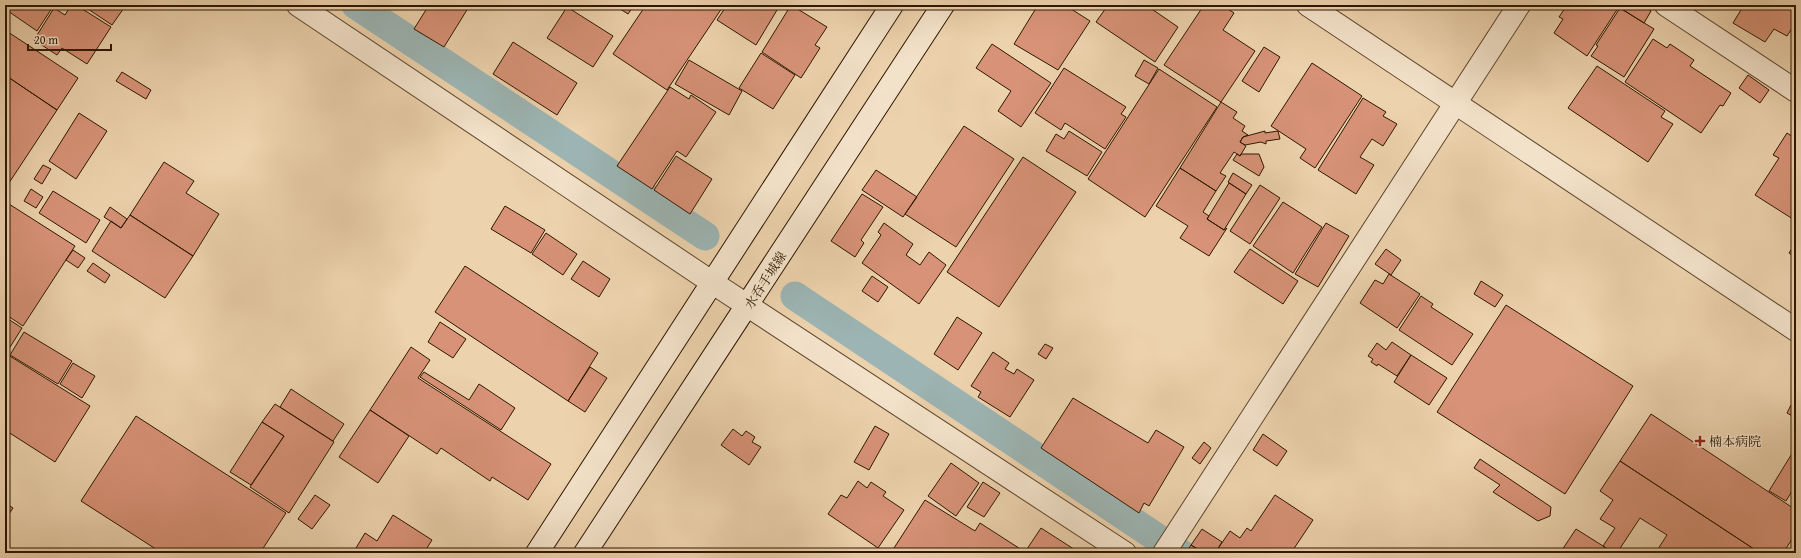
<svg xmlns="http://www.w3.org/2000/svg" width="1801" height="558" font-family="'Gentium Book Plus','Noto Serif JP',serif">
<style>
.lines{fill:none;stroke-linecap:round;stroke-linejoin:round}
.canal{stroke:#9cb5b4;stroke-width:29}
.building{fill:#d79277;stroke:#2f1700}
.minor-casing{stroke:#5e462b;stroke-width:24}
.tertiary-casing{stroke:#5e462b;stroke-width:24}
.secondary-casing{stroke:#2f1700;stroke-width:24}
.minor{stroke:#f3e2ca;stroke-width:22}
.tertiary{stroke:#f3e2ca;stroke-width:22}
.secondary{stroke:#f3e2ca;stroke-width:22}
.poi-dot{fill:#8f2418;stroke:#f3e2ca;stroke-width:1.5}
.labels{text-anchor:middle;stroke-width:3;stroke-linejoin:round;paint-order:stroke}
.street-label{font-size:13px;fill:#2f1700;stroke:#f3e2ca}
.poi-label{font-size:13px;fill:#2f1700;stroke:#f3e2ca;text-anchor:start}
</style>
<rect width="100%" height="100%" fill="#ecd2ad"/>
<filter id="stains"><feTurbulence type="fractalNoise" baseFrequency=".005" numOctaves="4"/><feColorMatrix values="0 0 0 0 .2 0 0 0 0 .09 0 0 0 0 .02 0 0 0 .5 -.17"/></filter>
<radialGradient id="worn" r=".72"><stop offset=".6" stop-color="#630" stop-opacity="0"/><stop offset="1" stop-color="#630" stop-opacity=".3"/></radialGradient>
<g class="lines">
<path class="canal" d="M 356,5 L 705,236
M 795,296 L 1180,553"/>
</g>
<path class="building" d="M 5,5 L 54,5 L 37,31 L 5,9 Z
M 71,5 L 76,5 L 111,27 L 87,64 L 62,48 L 57,55 L 34,40 L 54,8 L 65,15 Z
M 82,5 L 126,5 L 112,25 Z
M 429,5 L 470,5 L 444,47 L 414,29 Z
M 614,5 L 634,5 L 628,14 Z
M 646,5 L 724,5 L 667,90 L 613,54 Z
M 727,5 L 780,5 L 756,45 L 717,20 Z
M 791,5 L 827,27 L 815,45 L 820,48 L 801,78 L 762,52 Z
M 1038,5 L 1065,5 L 1090,21 L 1058,70 L 1014,44 Z
M 1108,5 L 1146,5 L 1178,27 L 1155,62 L 1096,22 Z
M 1204,5 L 1222,5 L 1234,13 L 1223,30 L 1255,51 L 1221,102 L 1164,65 Z
M 1394,5 L 1402,5 L 1400,9 Z
M 1567,5 L 1620,5 L 1587,56 L 1554,33 L 1563,19 L 1559,17 Z
M 1622,5 L 1642,5 L 1651,11 L 1644,23 L 1620,8 Z
M 1744,5 L 1796,5 L 1796,22 L 1787,36 L 1774,29 L 1765,42 L 1733,23 Z
M 567,7 L 613,36 L 593,67 L 547,38 Z
M 1620,8 L 1654,29 L 1624,77 L 1591,56 L 1598,46 L 1596,45 Z
M 5,30 L 78,78 L 57,110 L 5,75 Z
M 1653,39 L 1667,48 L 1670,44 L 1694,60 L 1690,66 L 1731,93 L 1723,106 L 1720,105 L 1701,133 L 1625,82 Z
M 513,42 L 577,83 L 557,115 L 493,74 Z
M 992,44 L 1051,83 L 1021,127 L 998,111 L 1011,91 L 976,68 Z
M 1264,47 L 1280,57 L 1259,92 L 1242,81 Z
M 761,53 L 795,75 L 773,109 L 739,88 Z
M 689,60 L 742,91 L 729,115 L 675,84 Z
M 1144,60 L 1158,68 L 1149,84 L 1135,76 Z
M 1796,61 L 1796,73 L 1791,69 Z
M 1312,63 L 1362,96 L 1315,168 L 1300,158 L 1306,149 L 1271,126 Z
M 1597,66 L 1665,111 L 1661,117 L 1673,124 L 1648,162 L 1568,108 Z
M 1064,68 L 1126,107 L 1121,114 L 1126,117 L 1105,149 L 1065,123 L 1061,130 L 1035,113 Z
M 1159,69 L 1217,107 L 1145,217 L 1088,179 Z
M 122,72 L 151,90 L 146,99 L 116,81 Z
M 5,75 L 57,110 L 5,189 Z
M 1748,75 L 1769,90 L 1760,103 L 1739,88 Z
M 670,87 L 689,99 L 691,95 L 716,112 L 686,157 L 677,151 L 652,189 L 617,166 Z
M 1363,98 L 1386,112 L 1383,116 L 1397,124 L 1383,146 L 1372,139 L 1360,157 L 1374,165 L 1356,194 L 1318,170 Z
M 1221,102 L 1237,112 L 1233,118 L 1245,126 L 1242,131 L 1248,135 L 1243,137 L 1240,142 L 1246,146 L 1240,156 L 1234,152 L 1220,173 L 1226,176 L 1216,191 L 1180,168 Z
M 79,113 L 107,131 L 76,179 L 49,161 Z
M 964,126 L 1014,159 L 956,247 L 905,214 Z
M 1069,131 L 1102,152 L 1087,176 L 1046,151 L 1056,134 L 1064,139 Z
M 1265,131 L 1265,133 L 1278,131 L 1280,139 L 1266,141 L 1266,144 L 1261,142 L 1245,145 L 1240,142 L 1243,137 Z
M 1787,133 L 1796,139 L 1796,221 L 1755,195 L 1779,158 L 1773,155 Z
M 1237,154 L 1240,156 L 1241,154 L 1259,154 L 1264,167 L 1259,176 L 1233,160 Z
M 676,156 L 712,179 L 690,214 L 654,190 Z
M 1023,157 L 1076,192 L 999,307 L 947,272 Z
M 164,162 L 194,181 L 186,193 L 219,214 L 193,256 L 130,215 Z
M 43,165 L 51,169 L 42,184 L 34,179 Z
M 1180,168 L 1216,191 L 1203,212 L 1209,216 L 1207,219 L 1224,230 L 1227,228 L 1209,256 L 1180,238 L 1188,226 L 1156,206 Z
M 876,170 L 917,197 L 903,217 L 862,190 Z
M 1233,173 L 1252,185 L 1246,194 L 1228,182 Z
M 1229,183 L 1246,194 L 1224,230 L 1207,219 Z
M 1260,185 L 1280,198 L 1250,244 L 1230,231 Z
M 31,189 L 43,197 L 36,208 L 24,201 Z
M 53,191 L 100,220 L 86,243 L 39,213 Z
M 862,194 L 883,207 L 861,240 L 864,243 L 855,257 L 831,241 Z
M 1283,202 L 1322,227 L 1293,273 L 1253,246 Z
M 9,204 L 75,246 L 23,326 L 5,314 L 5,209 Z
M 505,206 L 545,230 L 531,253 L 491,229 Z
M 110,207 L 127,219 L 121,228 L 104,217 Z
M 130,215 L 193,256 L 165,298 L 92,251 L 111,221 L 121,228 Z
M 884,223 L 913,244 L 906,255 L 920,265 L 929,252 L 946,265 L 919,304 L 862,263 L 881,235 L 878,232 Z
M 1326,223 L 1349,236 L 1318,287 L 1295,274 Z
M 546,233 L 577,254 L 563,275 L 532,254 Z
M 1796,242 L 1796,258 L 1789,253 Z
M 1250,249 L 1298,281 L 1283,304 L 1234,272 Z
M 1386,249 L 1401,260 L 1391,275 L 1375,264 Z
M 73,250 L 85,258 L 78,268 L 66,260 Z
M 583,261 L 610,279 L 599,297 L 571,279 Z
M 93,263 L 110,275 L 105,283 L 87,271 Z
M 465,266 L 598,353 L 568,401 L 435,312 Z
M 1389,274 L 1420,294 L 1397,328 L 1360,303 L 1375,280 L 1383,284 Z
M 872,276 L 888,287 L 878,302 L 862,291 Z
M 1481,281 L 1503,295 L 1495,307 L 1474,294 Z
M 1421,296 L 1433,304 L 1431,307 L 1473,334 L 1452,365 L 1399,330 Z
M 1506,305 L 1633,386 L 1565,494 L 1437,412 Z
M 5,317 L 22,328 L 7,352 L 5,351 Z
M 957,317 L 982,333 L 958,370 L 934,354 Z
M 440,322 L 466,339 L 453,358 L 428,342 Z
M 24,332 L 72,361 L 58,384 L 10,355 Z
M 1392,342 L 1411,355 L 1397,376 L 1378,364 L 1377,366 L 1371,362 L 1373,359 L 1368,356 L 1377,343 L 1386,350 Z
M 1045,344 L 1053,348 L 1046,359 L 1038,354 Z
M 411,347 L 430,360 L 418,378 L 551,464 L 528,500 L 492,477 L 490,481 L 441,448 L 437,454 L 370,410 Z
M 993,352 L 1009,363 L 1005,369 L 1014,374 L 1017,369 L 1034,380 L 1010,417 L 978,397 L 981,392 L 971,386 Z
M 5,353 L 90,406 L 55,462 L 5,430 Z
M 1411,355 L 1447,378 L 1429,405 L 1394,382 Z
M 73,363 L 95,376 L 82,398 L 60,384 Z
M 590,367 L 607,378 L 585,412 L 568,401 Z
M 424,372 L 469,400 L 479,384 L 515,408 L 501,430 L 420,377 Z
M 291,389 L 344,424 L 333,441 L 280,407 Z
M 1073,398 L 1148,443 L 1156,430 L 1184,447 L 1149,506 L 1144,503 L 1139,513 L 1041,448 Z
M 275,404 L 334,442 L 289,513 L 250,487 L 284,436 L 262,422 Z
M 1791,405 L 1796,408 L 1796,418 L 1787,413 Z
M 370,410 L 409,436 L 378,483 L 339,457 Z
M 1651,414 L 1796,510 L 1796,533 L 1783,553 L 1760,553 L 1620,461 Z
M 136,416 L 286,513 L 260,553 L 162,553 L 81,501 Z
M 262,422 L 284,436 L 251,485 L 230,472 Z
M 875,426 L 889,434 L 869,470 L 854,462 Z
M 733,429 L 742,436 L 746,431 L 755,437 L 752,442 L 761,447 L 749,465 L 721,445 Z
M 1263,434 L 1287,451 L 1277,466 L 1253,450 Z
M 1204,442 L 1211,448 L 1200,464 L 1192,458 Z
M 1796,447 L 1796,484 L 1786,501 L 1769,491 Z
M 1480,459 L 1551,507 L 1550,516 L 1538,521 L 1493,492 L 1500,485 L 1474,468 Z
M 1620,461 L 1760,553 L 1658,553 L 1656,552 L 1667,535 L 1640,518 L 1617,553 L 1613,553 L 1603,546 L 1615,528 L 1600,519 L 1613,500 L 1600,491 Z
M 951,463 L 979,483 L 956,516 L 928,496 Z
M 858,481 L 867,488 L 871,482 L 886,492 L 883,496 L 904,510 L 878,548 L 828,514 L 841,495 L 847,498 Z
M 983,482 L 1000,493 L 984,517 L 967,507 Z
M 315,495 L 330,505 L 312,529 L 298,519 Z
M 1275,495 L 1313,520 L 1291,553 L 1215,553 L 1230,531 L 1240,538 L 1247,528 L 1251,531 Z
M 925,500 L 975,531 L 980,523 L 1025,552 L 1041,528 L 1080,553 L 903,553 L 894,548 Z
M 5,503 L 13,508 L 5,520 Z
M 393,515 L 432,540 L 427,548 L 435,553 L 353,553 L 365,533 L 377,541 Z
M 1202,529 L 1222,542 L 1215,553 L 1204,553 L 1191,545 Z
M 1576,529 L 1603,546 L 1613,553 L 1560,553 Z
M 1191,545 L 1204,553 L 1193,553 L 1188,550 Z"/>
<g class="lines">
<defs>
<path id="minor" d="M 298,5 L 713,283 L 1125,553
M 1666,5 L 1796,91
M 1164,553 L 1519,5"/>
<path id="tertiary" d="M 1308,5 L 1796,330"/>
<path id="secondary" d="M 537,553 L 892,5
M 585,553 L 943,5"/>
</defs>
<use href="#minor" class="minor-casing"/>
<use href="#tertiary" class="tertiary-casing"/>
<use href="#secondary" class="secondary-casing"/>
<use href="#minor" class="minor"/>
<use href="#tertiary" class="tertiary"/>
<use href="#secondary" class="secondary"/>
</g>
<path class="poi-dot" d="M1698 435h4v4h4v4h-4v4h-4v-4h-4v-4h4z"/>
<g class="labels">
<g class="street-label">
<text transform="translate(765 280) rotate(-57)" y="5">水呑手城線</text>
</g>
<g class="poi-label">
<text x="1709" y="446">楠本病院</text>
</g>
</g>
<rect width="1801" height="558" fill="none" stroke="#ecd2ad" stroke-width="20"/>
<rect x="6" y="6" width="1789" height="546" fill="none" stroke="#2f1700" stroke-width="2"/>
<rect x="10" y="10" width="1781" height="538" fill="none" stroke="#2f1700"/>
<path d="M28 44v6h83v-6" fill="none" stroke="#2f1700" stroke-width="2"/>
<text x="34" y="44" font-size="12" fill="#2f1700" stroke="#f3e2ca" stroke-width="3" paint-order="stroke">20 m</text>
<rect width="100%" height="100%" filter="url(#stains)"/>
<rect width="100%" height="100%" fill="url(#worn)"/>
</svg>
